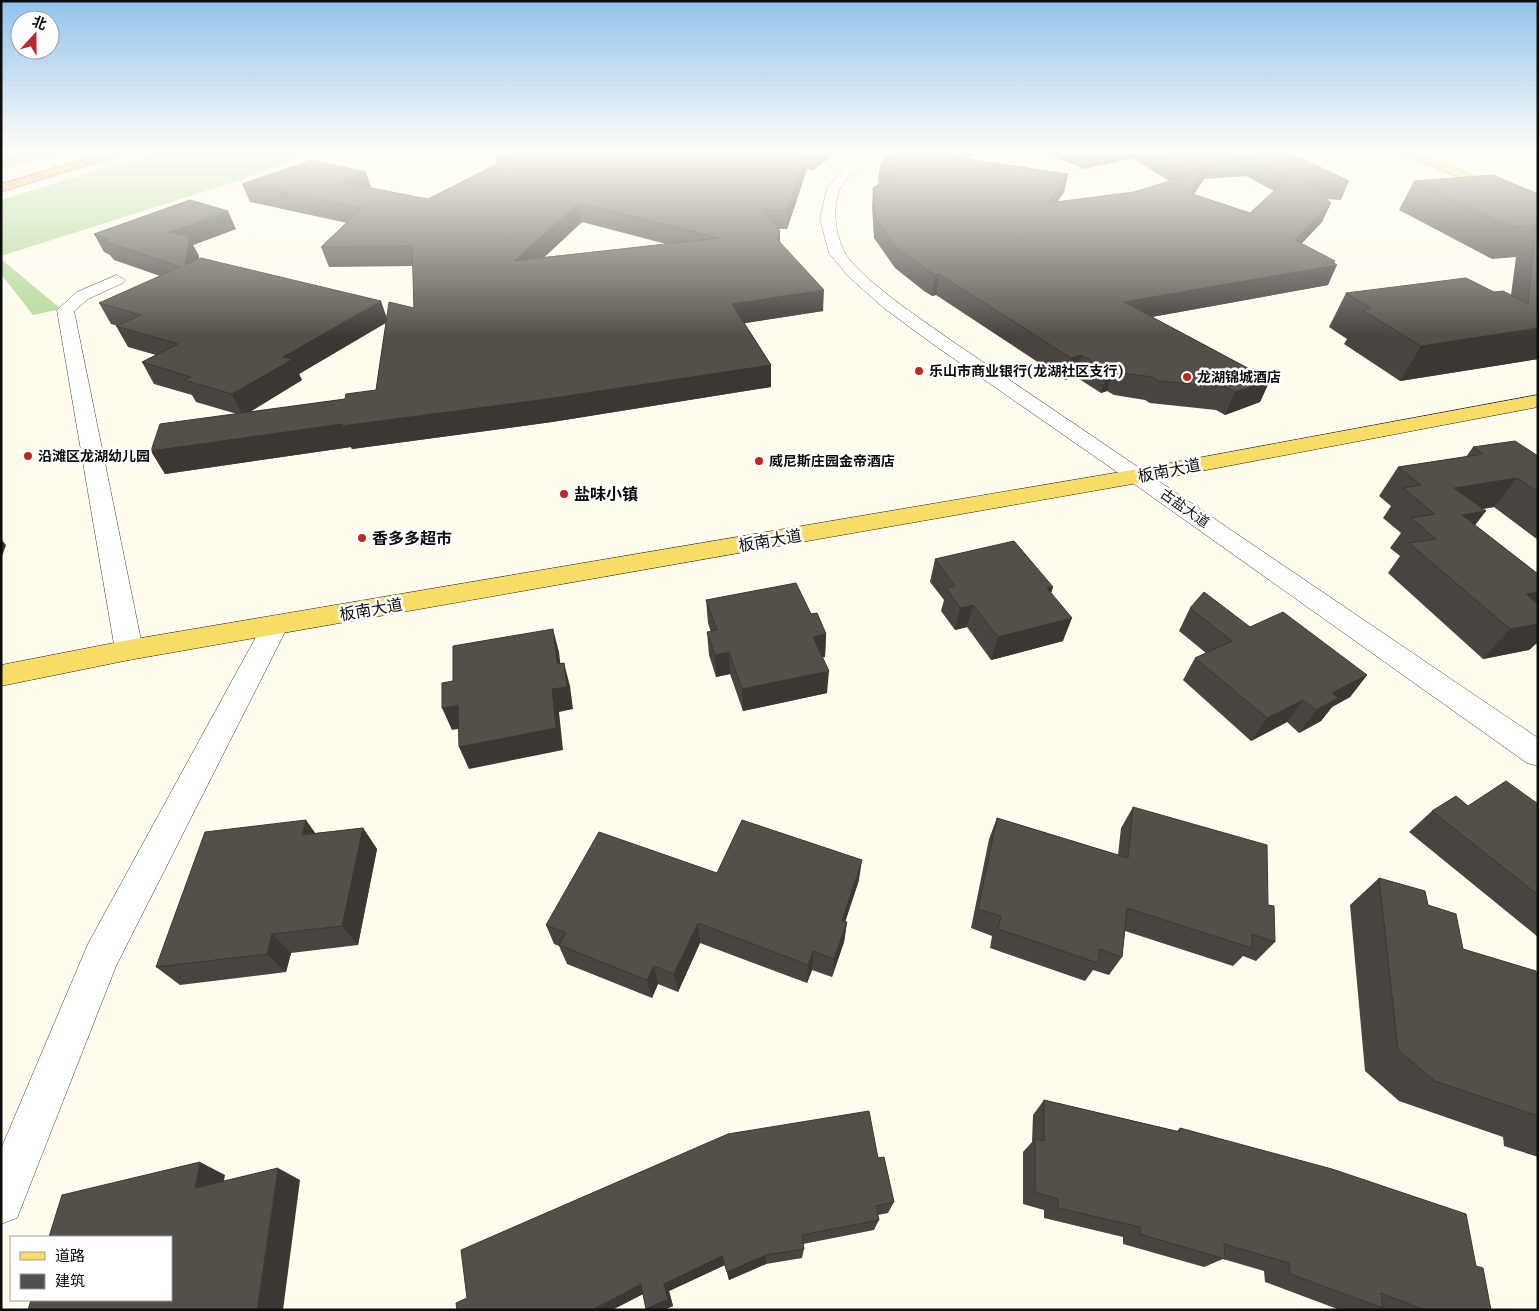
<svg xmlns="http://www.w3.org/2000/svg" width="1539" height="1311" font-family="Merriweather,'Noto Sans SC',serif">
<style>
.forest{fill:#b0d997}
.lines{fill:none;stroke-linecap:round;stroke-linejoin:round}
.minor-casing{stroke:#404040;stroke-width:1}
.major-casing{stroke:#1e1e1e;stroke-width:1}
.highway-casing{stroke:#1e1e1e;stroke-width:1}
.minor{fill:#fff;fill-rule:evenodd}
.major{fill:#f7dd65;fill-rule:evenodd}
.highway{fill:#f3a857;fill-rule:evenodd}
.wall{fill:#49443f;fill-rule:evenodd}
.shaded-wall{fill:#3c3733}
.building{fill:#554f49;stroke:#3c3733;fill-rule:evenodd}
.poi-dot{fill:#bb2926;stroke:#fff;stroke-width:2}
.labels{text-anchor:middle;stroke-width:5;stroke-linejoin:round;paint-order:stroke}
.far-poi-label{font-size:14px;font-weight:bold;fill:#0d0d0d;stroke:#fff;text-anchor:start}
.far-street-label{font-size:14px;fill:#0d0d0d;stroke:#fff}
.street-label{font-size:16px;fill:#0d0d0d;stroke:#fff}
.poi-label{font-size:16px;font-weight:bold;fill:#0d0d0d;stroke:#fff;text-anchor:start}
</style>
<rect width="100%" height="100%" fill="#fffced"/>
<path class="forest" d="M 16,153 L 63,153 L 1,171 L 1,157 Z
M 155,153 L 312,153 L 241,180 L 1,256 L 1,200 Z
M 1,259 L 61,309 L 33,315 L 1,274 Z"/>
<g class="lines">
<defs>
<path id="minor" d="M 861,153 L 875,153 C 865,165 848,173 840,189 C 832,208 835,233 844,251 C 858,278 924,321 949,339 L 1538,738 L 1538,766 L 1527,763 L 1130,481 L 937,347 L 885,309 L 848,276 L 829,253 L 820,219 L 827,188 L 850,161 Z
M 117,275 L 125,280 L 123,283 L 88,299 L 74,311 L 143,650 L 139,657 L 129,660 L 119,657 L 115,650 L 57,310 L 77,292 Z
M 275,617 L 284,619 L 288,626 L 116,966 L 17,1218 L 1,1224 L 1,1149 L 88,944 L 262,626 L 266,619 Z"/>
<path id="major" d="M 1402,153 L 1419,153 L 1538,202 L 1538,211 Z
M 1538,395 L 1538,407 L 1138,483 L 129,660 L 1,686 L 1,665 L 129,640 L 1138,469 Z"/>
<path id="highway" d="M 106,153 L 127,153 L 1,192 L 1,184 Z"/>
</defs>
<use href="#minor" class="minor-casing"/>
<use href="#major" class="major-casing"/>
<use href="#highway" class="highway-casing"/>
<use href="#minor" class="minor"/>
<use href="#major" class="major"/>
<use href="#highway" class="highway"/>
</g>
<path class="wall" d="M 495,153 L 836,153 L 813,170 L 807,169 L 787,229 L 778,229 L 780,242 L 823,311 L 744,323 L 771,365 L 771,387 L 552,422 L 352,449 L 351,447 L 165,474 L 151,451 L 237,414 L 196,402 L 192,395 L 154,384 L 142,362 L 156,355 L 128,347 L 116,326 L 118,326 L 111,324 L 99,303 L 160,276 L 114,260 L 110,255 L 104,252 L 94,234 L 236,229 L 193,245 L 199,256 L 198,259 L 387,318 L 414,308 L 413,266 L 329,267 L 321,247 L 347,223 L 250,202 L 242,184 L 366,172 L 371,188 L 428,199 L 497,164 ZM 582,222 L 666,244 L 544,257 ZM 386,323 L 376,390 L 345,399 L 250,412 L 302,380 L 299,374 Z
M 895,153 L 973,153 L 964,159 L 1068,174 L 1064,192 L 1057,202 L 1134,192 L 1169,181 L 1132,158 L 1084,169 L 1044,153 L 1290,153 L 1349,181 L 1341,200 L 1326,199 L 1322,222 L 1301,244 L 1334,263 L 1328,285 L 1152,317 L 1270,380 L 1260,402 L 1225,415 L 1216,410 L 1150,403 L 1145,400 L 1114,395 L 1107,391 L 1101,393 L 1076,377 L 1065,380 L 936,295 L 932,296 L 924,291 L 895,268 L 874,238 L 872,207 L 873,188 L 881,184 L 878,183 L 880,165 L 881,165 L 881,162 ZM 1246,176 L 1274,191 L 1250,213 L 1194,194 L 1204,179 Z
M 1414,181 L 1538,194 L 1538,359 L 1400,381 L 1344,344 L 1347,339 L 1329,327 L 1346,293 L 1494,292 L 1511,295 L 1516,257 L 1492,259 L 1399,210 Z
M 1473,447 L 1538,456 L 1538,540 L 1494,507 L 1483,509 L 1475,525 L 1538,574 L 1538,642 L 1529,650 L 1483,659 L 1388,573 L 1400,556 L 1390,548 L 1401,533 L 1383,518 L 1391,506 L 1379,496 L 1398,467 L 1466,457 Z
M 935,559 L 1053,587 L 1051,593 L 1063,641 L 991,660 L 967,627 L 955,630 L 941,611 L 944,600 L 930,582 Z
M 706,600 L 811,614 L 826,634 L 825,657 L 822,657 L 827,693 L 743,711 L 730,674 L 716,677 L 709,655 L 707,632 L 711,632 L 708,623 Z
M 1190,608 L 1250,627 L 1367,675 L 1350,697 L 1332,707 L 1321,721 L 1299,733 L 1287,722 L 1251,741 L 1183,680 L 1195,658 L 1206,653 L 1179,631 Z
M 1538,804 L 1538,937 L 1409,832 L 1432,811 L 1468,806 Z
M 1133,807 L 1268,905 L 1275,942 L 1256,961 L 1243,956 L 1233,966 L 1125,931 L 1122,957 L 1109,975 L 1093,970 L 1085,981 L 990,948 L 992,936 L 971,928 L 989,839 L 997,818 L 1118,855 L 1121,828 Z
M 363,828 L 377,849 L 358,945 L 291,953 L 286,972 L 180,985 L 156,967 L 316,833 Z
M 717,873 L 859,880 L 845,922 L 847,922 L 844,942 L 832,977 L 812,970 L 807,983 L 700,943 L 678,992 L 658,984 L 652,998 L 567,964 L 559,946 L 554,944 L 546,925 Z
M 1379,878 L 1428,905 L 1463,949 L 1538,979 L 1538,1157 L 1504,1146 L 1503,1137 L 1399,1101 L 1365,1071 L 1350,905 Z
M 1044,1100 L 1177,1131 L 1180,1128 L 1476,1266 L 1491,1310 L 1340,1310 L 1265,1282 L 1264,1271 L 1223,1259 L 1204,1267 L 1123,1244 L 1123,1237 L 1044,1218 L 1044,1210 L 1023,1204 L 1023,1152 L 1032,1142 L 1033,1115 Z
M 878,1158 L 894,1202 L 888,1213 L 878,1215 L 879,1220 L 874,1230 L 803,1244 L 804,1249 L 802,1258 L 766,1264 L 729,1280 L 725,1265 L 669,1291 L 673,1306 L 664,1310 L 647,1310 L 646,1309 L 643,1294 L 612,1310 Z"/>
<path class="shaded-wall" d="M 807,153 L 807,169 L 787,229 L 787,210 Z
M 813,153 L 836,153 L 813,170 Z
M 950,153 L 973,153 L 944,174 L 946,156 Z
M 1088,153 L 1133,153 L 1132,158 L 1084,169 Z
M 1210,161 L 1204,179 L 1183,211 L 1189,193 Z
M 366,172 L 371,190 L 340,182 Z
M 1068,174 L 1064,192 L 1044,222 L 1048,203 Z
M 579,203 L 582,222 L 519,281 L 514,261 Z
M 1331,203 L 1322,222 L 1286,260 L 1295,240 Z
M 228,211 L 236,229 L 193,245 L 199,256 L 195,284 L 168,232 Z
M 780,231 L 780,251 L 777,239 Z
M 1335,261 L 1333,266 L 1337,265 L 1328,285 L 1118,323 L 1124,302 Z
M 939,274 L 936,295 L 932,296 L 935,275 Z
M 824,290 L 823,311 L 733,325 L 732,304 Z
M 381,301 L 388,321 L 299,374 L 302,380 L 243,416 L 232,394 L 283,357 Z
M 1538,328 L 1538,359 L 1400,381 L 1421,346 Z
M 1082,355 L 1076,377 L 1065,380 L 1071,358 Z
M 771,365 L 771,387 L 552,422 L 352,449 L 351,447 L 165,474 L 151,451 L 342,424 Z
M 1115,368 L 1107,391 L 1101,393 L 1108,371 Z
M 1270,380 L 1260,402 L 1225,415 L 1235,392 Z
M 1517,478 L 1494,507 L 1433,517 L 1454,488 Z
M 1486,511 L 1463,541 L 1462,515 Z
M 1,539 L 6,545 L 1,559 Z
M 1053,587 L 1045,610 L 1047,588 Z
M 1538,592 L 1538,609 L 1526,594 Z
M 973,605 L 967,627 L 955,630 L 960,608 Z
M 1072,618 L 1063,641 L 991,660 L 998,637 Z
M 1538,624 L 1538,642 L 1529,650 L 1483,659 L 1510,629 Z
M 553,629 L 559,652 L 563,687 L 557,664 Z
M 826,634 L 825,657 L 811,659 L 813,637 Z
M 729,652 L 730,674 L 716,677 L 715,655 Z
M 564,663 L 570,686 L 573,709 L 559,712 L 563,750 L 469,769 L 459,747 L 552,689 Z
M 829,671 L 827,693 L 743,711 L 742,689 Z
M 1367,675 L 1350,697 L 1332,707 L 1321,721 L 1299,733 L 1316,710 L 1332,693 Z
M 1303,700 L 1287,722 L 1251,741 L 1267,718 Z
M 458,705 L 468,727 L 452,730 L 442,708 Z
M 306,820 L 321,841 L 302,835 Z
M 363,828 L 377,849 L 358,945 L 342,926 Z
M 862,860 L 859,880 L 839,940 L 842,921 Z
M 847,922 L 844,942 L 832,977 L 834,959 Z
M 698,923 L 700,943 L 678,992 L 674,974 Z
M 272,934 L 291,953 L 286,972 L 267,954 Z
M 813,951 L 812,970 L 807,983 L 808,965 Z
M 654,966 L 658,984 L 652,998 L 647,980 Z
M 200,1162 L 225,1175 L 221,1199 L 195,1188 Z
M 278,1168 L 300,1180 L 283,1310 L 257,1310 Z
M 766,1255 L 766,1264 L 729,1280 L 727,1272 Z
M 722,1256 L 725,1265 L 669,1291 L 673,1306 L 664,1310 L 647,1310 L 646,1309 L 664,1284 Z
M 641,1284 L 647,1292 L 612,1310 L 595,1310 L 595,1308 Z"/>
<path class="building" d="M 499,153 L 807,153 L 787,210 L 763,210 L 780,231 L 777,239 L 824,290 L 732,304 L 771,365 L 547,399 L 342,426 L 342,424 L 151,451 L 160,424 L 345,399 L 346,394 L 376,390 L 389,302 L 414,308 L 412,246 L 321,247 L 362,208 L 242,184 L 311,160 L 366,172 L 340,182 L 428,199 L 513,156 ZM 579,203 L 719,238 L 514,261 Z
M 895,153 L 950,153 L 946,156 L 1068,174 L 1048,203 L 1134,192 L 1192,174 L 1158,153 L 1290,153 L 1349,181 L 1306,181 L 1331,203 L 1295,240 L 1335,261 L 1331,261 L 1337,265 L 1124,302 L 1270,380 L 1235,392 L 1226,387 L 1158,381 L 1153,377 L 1121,373 L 1115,368 L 1108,371 L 1082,355 L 1071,358 L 939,274 L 935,275 L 927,270 L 897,248 L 876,219 L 873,188 L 903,170 L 880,165 L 885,163 L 881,162 ZM 1252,159 L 1289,177 L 1250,213 L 1189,193 L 1210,161 Z
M 1493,175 L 1538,194 L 1538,328 L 1421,346 L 1362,310 L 1371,308 L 1346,293 L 1466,278 L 1494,292 L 1503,291 L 1528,304 L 1536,225 L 1511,227 L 1414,181 Z
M 190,200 L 228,211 L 168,232 L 190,237 L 185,265 L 201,258 L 381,301 L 283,357 L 293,359 L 232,394 L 184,380 L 191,377 L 142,362 L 178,344 L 116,326 L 141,315 L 99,303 L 180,267 L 103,241 L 109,239 L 94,234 Z
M 1515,441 L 1538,456 L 1538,492 L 1517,478 L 1454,488 L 1486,511 L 1462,515 L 1538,574 L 1538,592 L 1526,594 L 1538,604 L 1538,624 L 1510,629 L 1409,543 L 1436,539 L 1411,518 L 1435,514 L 1403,488 L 1421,485 L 1398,467 L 1483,454 L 1473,447 Z
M 1014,541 L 1053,587 L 1047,588 L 1072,618 L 998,637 L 973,605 L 960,608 L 946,588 L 955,586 L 935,559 Z
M 796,583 L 811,614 L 817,613 L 826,634 L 813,637 L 829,671 L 742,689 L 729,652 L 715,655 L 707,632 L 717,630 L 706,600 Z
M 1204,592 L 1250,627 L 1283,612 L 1367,675 L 1332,693 L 1338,698 L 1316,710 L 1303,700 L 1267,718 L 1195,658 L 1232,641 L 1190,608 Z
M 553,629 L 557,664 L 564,663 L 567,687 L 552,689 L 556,728 L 459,747 L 458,705 L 442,708 L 442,683 L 453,681 L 453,646 Z
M 1506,781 L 1538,804 L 1538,895 L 1432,811 L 1456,796 L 1468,806 Z
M 1133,807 L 1267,845 L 1268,905 L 1274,906 L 1275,942 L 1252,934 L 1252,948 L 1127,908 L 1122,957 L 1100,949 L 1098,963 L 998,929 L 1001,916 L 978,909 L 997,818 L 1128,858 Z
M 306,820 L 302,835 L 363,828 L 342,926 L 272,934 L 267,954 L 156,967 L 205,832 Z
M 742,820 L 862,860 L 842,921 L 847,922 L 834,959 L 813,951 L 808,965 L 698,923 L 674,974 L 654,966 L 647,980 L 559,945 L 566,933 L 546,925 L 599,832 L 717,873 Z
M 1379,878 L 1425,891 L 1428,905 L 1456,914 L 1463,949 L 1536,971 L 1538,979 L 1538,1116 L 1435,1081 L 1398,1050 Z
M 1044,1100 L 1180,1132 L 1180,1128 L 1332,1169 L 1466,1214 L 1476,1266 L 1483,1268 L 1491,1310 L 1425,1310 L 1381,1293 L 1383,1308 L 1290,1274 L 1289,1263 L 1224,1244 L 1225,1259 L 1140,1234 L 1140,1227 L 1058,1208 L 1058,1199 L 1035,1192 L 1035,1139 L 1044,1141 Z
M 869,1111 L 878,1158 L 884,1157 L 894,1202 L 876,1206 L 879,1220 L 802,1235 L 804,1249 L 766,1255 L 727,1272 L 722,1256 L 664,1284 L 668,1299 L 646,1309 L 641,1284 L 595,1308 L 595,1310 L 457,1310 L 456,1303 L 467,1298 L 461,1250 L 728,1134 Z
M 200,1162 L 195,1188 L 278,1168 L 257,1310 L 28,1310 L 31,1300 L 171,1300 L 171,1237 L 49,1237 L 62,1195 Z"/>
<linearGradient id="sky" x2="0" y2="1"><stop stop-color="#92c2ed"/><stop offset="0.45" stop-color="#fffef7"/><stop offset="1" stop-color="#fffef7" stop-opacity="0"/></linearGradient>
<rect width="1539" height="337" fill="url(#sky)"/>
<g class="poi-dot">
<circle cx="919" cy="371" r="5"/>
<circle cx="1187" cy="377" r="5"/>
<circle cx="28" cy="456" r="5"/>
<circle cx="759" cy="461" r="5"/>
<circle cx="564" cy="494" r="5"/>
<circle cx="362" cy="538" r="5"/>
</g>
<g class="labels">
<g class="far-poi-label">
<text x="929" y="376">乐山市商业银行(龙湖社区支行)</text>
<text x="1197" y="382">龙湖锦城酒店</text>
<text x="38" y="461">沿滩区龙湖幼儿园</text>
<text x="769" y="466">威尼斯庄园金帝酒店</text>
</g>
<g class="far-street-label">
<text transform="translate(1185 508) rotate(35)" y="5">古盐大道</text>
</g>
<g class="street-label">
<text transform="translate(1169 470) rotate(-11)" y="6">板南大道</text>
<text transform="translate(770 540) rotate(-10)" y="6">板南大道</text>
<text transform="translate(371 609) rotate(-10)" y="6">板南大道</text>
</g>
<g class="poi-label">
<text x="574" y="500">盐味小镇</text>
<text x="372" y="544">香多多超市</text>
</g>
</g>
<rect width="1539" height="1311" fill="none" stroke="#0d0d0d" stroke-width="5"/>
<rect x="10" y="1236" width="162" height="65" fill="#ffffff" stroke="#9e9e9e"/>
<rect x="20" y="1252" width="25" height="8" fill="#f7dd65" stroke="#9e9e9e"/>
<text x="55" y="1261" font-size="15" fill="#0d0d0d">道路</text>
<rect x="20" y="1274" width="25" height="15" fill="#554f49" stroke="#9e9e9e"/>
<text x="55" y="1286" font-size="15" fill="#0d0d0d">建筑</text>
<g transform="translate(35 35) rotate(21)"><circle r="24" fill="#ffffff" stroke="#9e9e9e"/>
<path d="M0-4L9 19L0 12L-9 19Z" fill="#bb2926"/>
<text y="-8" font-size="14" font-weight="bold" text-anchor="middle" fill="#0d0d0d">北</text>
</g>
</svg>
